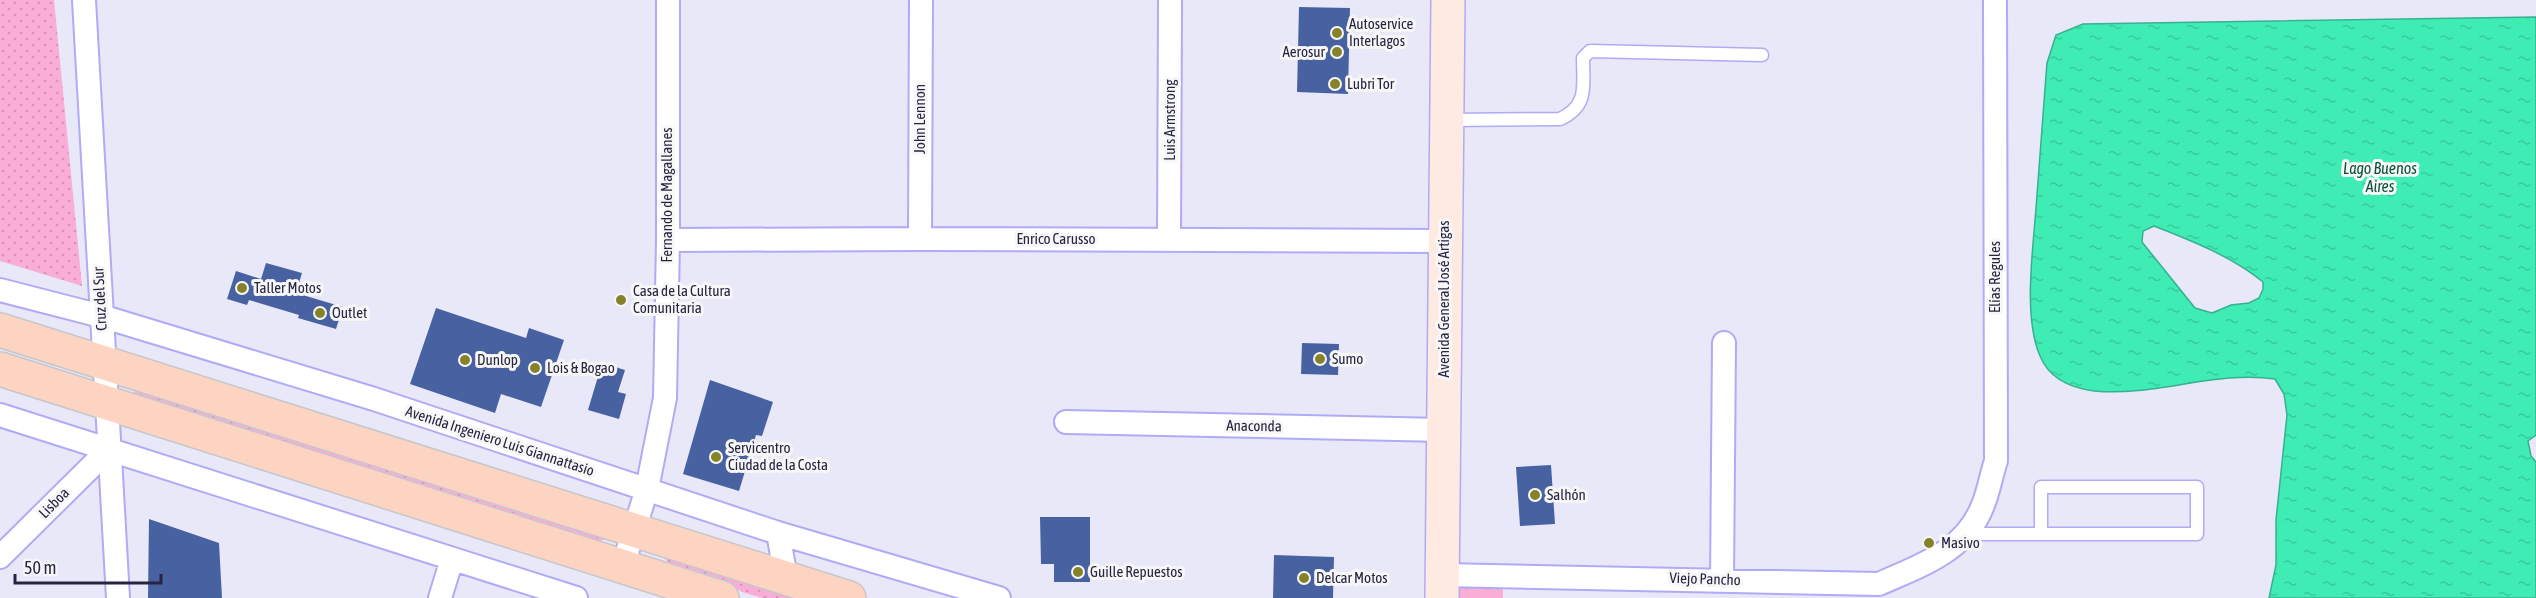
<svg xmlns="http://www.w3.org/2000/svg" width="2536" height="598" font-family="'Asap Condensed',sans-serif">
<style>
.grass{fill:url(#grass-dots)}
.park{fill:url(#park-crowns)}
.water{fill:url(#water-ripples);stroke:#38b092;stroke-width:1.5;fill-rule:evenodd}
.building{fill:#4862a1}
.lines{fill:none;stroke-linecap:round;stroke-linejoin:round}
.lane-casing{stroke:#afabf6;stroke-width:15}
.street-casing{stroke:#afabf6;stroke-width:26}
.secondary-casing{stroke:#afabf6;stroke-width:36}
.primary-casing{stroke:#c7c6ce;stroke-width:36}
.lane{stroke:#fff;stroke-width:12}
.street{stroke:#fff;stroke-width:22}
.secondary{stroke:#feeae0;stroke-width:33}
.primary{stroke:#fdd4c1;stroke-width:33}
.poi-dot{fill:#86822a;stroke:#f7f7f7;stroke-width:2}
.labels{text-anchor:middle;stroke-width:6;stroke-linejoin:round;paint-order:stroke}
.poi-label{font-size:15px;fill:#262441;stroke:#f7f7f7;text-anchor:start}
.street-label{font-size:15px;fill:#262441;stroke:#f7f7f7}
.water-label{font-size:16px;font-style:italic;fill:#0a513b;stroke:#f7f7f7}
</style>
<defs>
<pattern id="grass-dots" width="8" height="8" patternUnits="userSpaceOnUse" patternTransform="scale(1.5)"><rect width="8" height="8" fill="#faadd6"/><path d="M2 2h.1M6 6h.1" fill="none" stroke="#d695b9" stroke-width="1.8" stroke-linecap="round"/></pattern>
<pattern id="park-crowns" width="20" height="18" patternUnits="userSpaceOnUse" patternTransform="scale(1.5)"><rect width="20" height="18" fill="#faadd6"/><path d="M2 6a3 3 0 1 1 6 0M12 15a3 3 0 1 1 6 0" fill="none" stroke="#d695b9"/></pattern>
<pattern id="water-ripples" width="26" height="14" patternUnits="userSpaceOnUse" patternTransform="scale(1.5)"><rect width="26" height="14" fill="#3fecb4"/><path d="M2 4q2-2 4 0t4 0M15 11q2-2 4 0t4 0" fill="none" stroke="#37ca9c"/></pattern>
</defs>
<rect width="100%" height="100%" fill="#e8e8f8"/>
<path class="grass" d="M 0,0 L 54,0 L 82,286 L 0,261 Z
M 136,386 L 609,538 L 600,541 L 462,497 L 441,496 L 134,396 Z
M 659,553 L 816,598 L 762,598 L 742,592 L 721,579 L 668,562 Z"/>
<path class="park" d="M 1503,584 L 1503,598 L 1460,598 L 1460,585 Z"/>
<path class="water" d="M 2536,17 L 2536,435 L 2528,441 L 2531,456 L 2536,462 L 2536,598 L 2269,598 L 2276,565 L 2276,520 L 2287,415 L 2284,394 L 2275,379 C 2216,370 2155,397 2094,391 C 2071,388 2049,378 2040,356 C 2023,317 2033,250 2036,208 C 2040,159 2043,111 2047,63 L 2056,35 L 2083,24 ZM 2154,226 C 2190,240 2233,257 2263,282 L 2263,289 L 2259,298 L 2249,303 L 2231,305 L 2212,313 L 2195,308 L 2142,242 L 2143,231 Z"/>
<path class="building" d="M 1299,7 L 1350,8 L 1348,94 L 1297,92 Z
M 266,263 L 302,273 L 296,293 L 343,307 L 336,329 L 298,318 L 299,315 L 249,300 L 247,305 L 227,299 L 236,271 L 261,279 Z
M 436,308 L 526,338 L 529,328 L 564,340 L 541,407 L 501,394 L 495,413 L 410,384 Z
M 1302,343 L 1339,344 L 1338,375 L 1301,374 Z
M 602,363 L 625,370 L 618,392 L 626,394 L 619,419 L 588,410 Z
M 710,380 L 773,402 L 762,436 L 756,435 L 739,491 L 683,474 Z
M 1551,465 L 1555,524 L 1520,526 L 1516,467 Z
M 1040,517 L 1090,517 L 1090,582 L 1054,582 L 1054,564 L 1041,564 Z
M 149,519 L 219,543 L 222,598 L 148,598 Z
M 1274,555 L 1334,557 L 1333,598 L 1273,598 Z"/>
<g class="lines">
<defs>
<path id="lane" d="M 1447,120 L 1560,119 C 1589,106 1583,85 1583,58 L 1590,51 L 1762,55
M 1967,534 C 2044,534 2120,534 2197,534 L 2197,487 L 2041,487 L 2041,534"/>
<path id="street" d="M 84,0 L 118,598
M 920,239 L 921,0
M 1169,239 L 1170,0
M 668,240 L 920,239 L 1444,241
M 0,290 L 101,316 L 374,399 L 778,533 L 999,598
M 0,415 L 576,598
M 1066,422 L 1443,430
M 778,533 L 786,578
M 0,557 L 109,449
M 623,565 L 647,489 L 665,398 L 668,240 L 668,0
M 1443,575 L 1879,584 C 1921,565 1965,552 1983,505 C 1989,491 1991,475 1996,461 L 1995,0
M 1722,580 L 1724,343
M 440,598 L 452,559"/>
<path id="secondary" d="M 1442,598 L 1448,0"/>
<path id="primary" d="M 0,330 L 849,598
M 0,369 L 722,598"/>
</defs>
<use href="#lane" class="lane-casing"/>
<use href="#street" class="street-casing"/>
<use href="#secondary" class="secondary-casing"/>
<use href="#primary" class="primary-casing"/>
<use href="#lane" class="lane"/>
<use href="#street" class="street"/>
<use href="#secondary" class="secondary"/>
<use href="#primary" class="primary"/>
</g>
<g class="poi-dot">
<circle cx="1337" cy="33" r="6"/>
<circle cx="1337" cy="52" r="6"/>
<circle cx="1335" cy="84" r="6"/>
<circle cx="242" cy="288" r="6"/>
<circle cx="621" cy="300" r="6"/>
<circle cx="320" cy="313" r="6"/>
<circle cx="1320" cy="359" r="6"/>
<circle cx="465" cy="360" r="6"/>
<circle cx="535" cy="368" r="6"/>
<circle cx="716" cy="457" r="6"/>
<circle cx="1535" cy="495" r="6"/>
<circle cx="1929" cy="543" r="6"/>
<circle cx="1078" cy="572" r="6"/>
<circle cx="1304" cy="578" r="6"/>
</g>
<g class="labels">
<g class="poi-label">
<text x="1349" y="29">Autoservice<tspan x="1349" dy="17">Interlagos</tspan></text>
<text x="1325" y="57" text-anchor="end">Aerosur</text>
<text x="1347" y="89">Lubri Tor</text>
<text x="254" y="293">Taller Motos</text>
<text x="633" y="296">Casa de la Cultura<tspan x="633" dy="17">Comunitaria</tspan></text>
<text x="332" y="318">Outlet</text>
<text x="1332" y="364">Sumo</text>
<text x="477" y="365">Dunlop</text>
<text x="547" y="373">Lois &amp; Bogao</text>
<text x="728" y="453">Servicentro<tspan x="728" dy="17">Ciudad de la Costa</tspan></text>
<text x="1547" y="500">Salhón</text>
<text x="1941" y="548">Masivo</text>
<text x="1090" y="577">Guille Repuestos</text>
<text x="1316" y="583">Delcar Motos</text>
</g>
<g class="street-label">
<text transform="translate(920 119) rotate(-90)" y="5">John Lennon</text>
<text transform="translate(1170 120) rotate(-90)" y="5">Luis Armstrong</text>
<text transform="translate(667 195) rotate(-90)" y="5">Fernando de Magallanes</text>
<text x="1056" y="244">Enrico Carusso</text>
<text transform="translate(1995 277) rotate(-90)" y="5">Elías Regules</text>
<text transform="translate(100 299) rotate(-93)" y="5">Cruz del Sur</text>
<text transform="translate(1444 299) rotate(-90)" y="5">Avenida General José Artigas</text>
<text transform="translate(1254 426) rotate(1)" y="5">Anaconda</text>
<text transform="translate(500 441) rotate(18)" y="5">Avenida Ingeniero Luis Giannattasio</text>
<text transform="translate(54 503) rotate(-45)" y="5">Lisboa</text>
<text transform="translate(1705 579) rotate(2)" y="5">Viejo Pancho</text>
</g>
<g class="water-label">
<text x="2380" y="174">Lago Buenos<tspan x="2380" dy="18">Aires</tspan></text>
</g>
</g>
<path d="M15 574v9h146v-9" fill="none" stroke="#262441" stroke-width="3"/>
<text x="24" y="574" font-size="18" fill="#262441" stroke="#f7f7f7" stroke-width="4.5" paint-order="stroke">50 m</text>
</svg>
